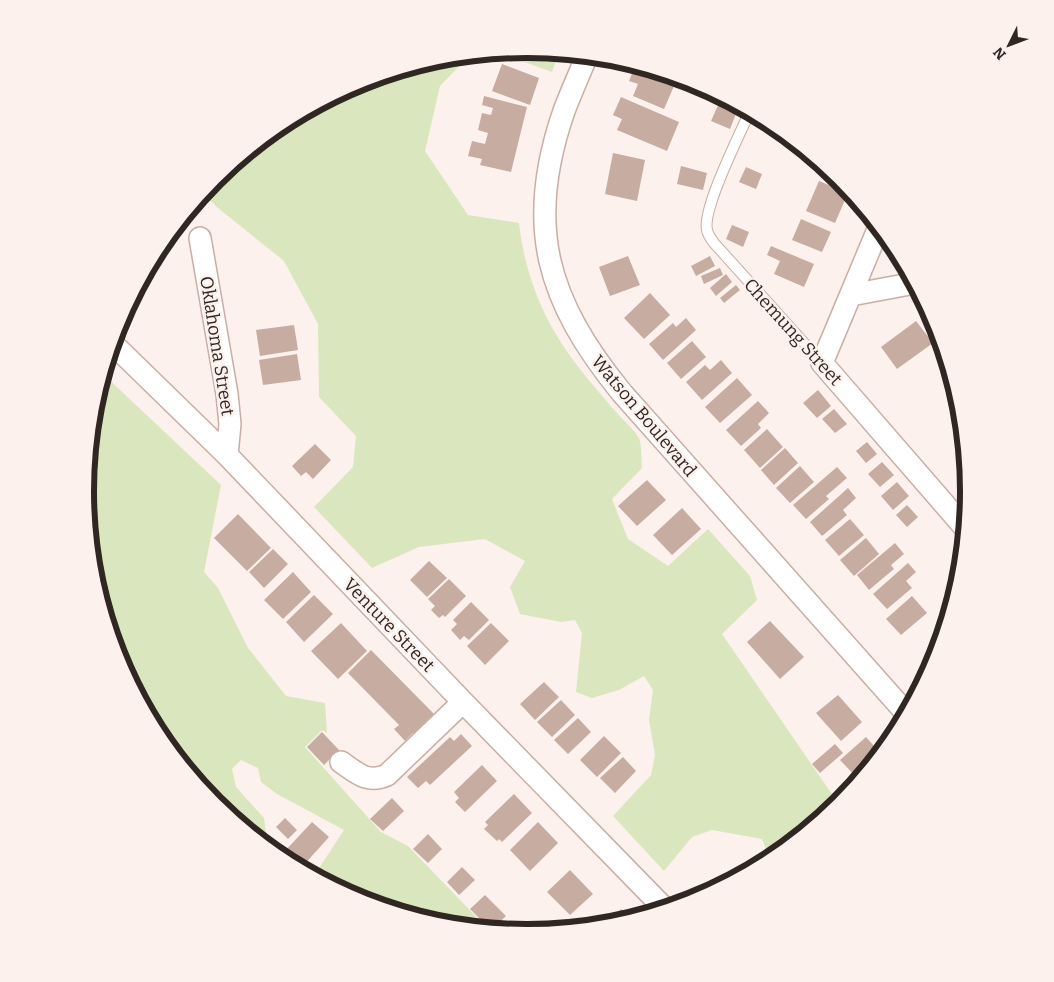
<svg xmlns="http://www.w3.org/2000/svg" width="1054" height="982" font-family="Bitter,serif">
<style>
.green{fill:#dae7be}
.building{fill:#c7aca2}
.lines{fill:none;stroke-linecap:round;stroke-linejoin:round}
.lane-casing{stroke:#c8aea4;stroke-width:12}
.street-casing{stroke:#c8aea4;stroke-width:24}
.lane{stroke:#fff;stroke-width:10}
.street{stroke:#fff;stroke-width:21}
.labels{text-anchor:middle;stroke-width:5;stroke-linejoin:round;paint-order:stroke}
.street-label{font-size:18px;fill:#302622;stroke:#fcf1ec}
.rim{fill:none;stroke:#302622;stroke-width:6}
</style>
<rect width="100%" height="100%" fill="#fcf1ec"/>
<path class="green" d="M 527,49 L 559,52 L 552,72 L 497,52 Z
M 473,54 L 466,59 L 440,86 L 425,151 L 468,215 L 519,223 C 524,268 540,313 566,350 C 581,372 599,392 616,412 C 623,420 634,429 639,438 C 642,445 641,460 642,468 L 612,499 L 628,539 L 668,566 L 708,529 L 750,576 L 757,600 L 722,634 L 836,800 L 801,833 L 802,835 L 770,860 L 762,839 L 712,830 L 692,837 L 664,871 L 613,816 L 651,775 L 655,755 L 649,720 L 653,690 L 644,676 L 619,690 L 592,698 L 576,692 L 582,633 L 575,620 L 561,622 L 520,614 L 510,587 L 525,561 L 485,539 L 419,547 L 372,568 L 314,507 L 353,467 L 356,436 L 319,397 L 318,324 L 284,261 L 218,208 L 202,193 L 214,178 L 282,123 L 358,82 L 441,57 Z
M 103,374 L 221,485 L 204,572 L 218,588 L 248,648 L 286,696 L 325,703 L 327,733 L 322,730 L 305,747 L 381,832 L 408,846 L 488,929 L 440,925 L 358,899 L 314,876 L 344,830 L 277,794 L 261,782 L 258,768 L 241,760 L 232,769 L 236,787 L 264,818 L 268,848 L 214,804 L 159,736 L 118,660 L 93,577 L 85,491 L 93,404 Z"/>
<path class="building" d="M 502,64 L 539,78 L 530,105 L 492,91 Z
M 636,64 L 678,77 L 664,109 L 633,96 L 638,84 L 629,81 Z
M 484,96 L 527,107 L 511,172 L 480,165 L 482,159 L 468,156 L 472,141 L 485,144 L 488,133 L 478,130 L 482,113 L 491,115 L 493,108 L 482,105 Z
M 621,97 L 679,122 L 667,151 L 617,130 L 622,119 L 613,115 Z
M 719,103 L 737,111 L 730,129 L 711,121 Z
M 613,153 L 645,160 L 637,201 L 605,194 Z
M 820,162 L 840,178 L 844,184 L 816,172 Z
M 681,166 L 707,173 L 703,190 L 677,184 Z
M 746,167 L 762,174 L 756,189 L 739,182 Z
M 819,181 L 848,193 L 835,223 L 806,211 Z
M 801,219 L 831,232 L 822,252 L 792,240 Z
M 732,225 L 749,232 L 743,247 L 726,239 Z
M 771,246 L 814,264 L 804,287 L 774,274 L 780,261 L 767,255 Z
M 628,256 L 640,285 L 610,296 L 599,267 Z
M 710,256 L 715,266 L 696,276 L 691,266 Z
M 720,268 L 723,275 L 704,284 L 701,276 Z
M 726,274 L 732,282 L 716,296 L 710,288 Z
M 736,285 L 740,290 L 724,303 L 720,298 Z
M 650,293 L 670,315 L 644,339 L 624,318 Z
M 924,301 L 934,319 L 932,320 L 920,304 Z
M 686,318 L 696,330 L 663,360 L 649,344 L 673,323 L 676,327 Z
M 916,321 L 933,343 L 897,369 L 881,347 Z
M 294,325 L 298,350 L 260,356 L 256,330 Z
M 692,341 L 706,357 L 681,379 L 667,363 Z
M 297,354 L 301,380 L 263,385 L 259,360 Z
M 721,360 L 732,373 L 702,400 L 686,382 L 705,365 L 710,370 Z
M 737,378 L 752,395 L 720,423 L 705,407 Z
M 818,390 L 831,406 L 817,418 L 803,403 Z
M 758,401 L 769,413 L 758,424 L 761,428 L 741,446 L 726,430 Z
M 834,409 L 847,424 L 835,433 L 822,419 Z
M 767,429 L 783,447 L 760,468 L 744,450 Z
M 867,442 L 877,454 L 866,463 L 856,451 Z
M 315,444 L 331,460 L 313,479 L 306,472 L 301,476 L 292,466 Z
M 785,448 L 798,463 L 774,485 L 761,470 Z
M 882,462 L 894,475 L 880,487 L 868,474 Z
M 800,466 L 814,482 L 790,503 L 776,488 Z
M 837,467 L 847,478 L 826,496 L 829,499 L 806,519 L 793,505 Z
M 967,471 L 969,491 L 968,500 L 960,490 L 965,485 L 959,478 Z
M 647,480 L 666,500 L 637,526 L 618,506 Z
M 897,482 L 909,496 L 893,510 L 881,496 Z
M 848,488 L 856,498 L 843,510 L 847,515 L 822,536 L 810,522 Z
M 907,505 L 918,517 L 907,527 L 896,515 Z
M 682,508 L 701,529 L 672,555 L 653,535 Z
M 238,514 L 271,548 L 247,571 L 214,538 Z
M 850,519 L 864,535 L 839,556 L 825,540 Z
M 866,538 L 879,554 L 854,576 L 840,560 Z
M 895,543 L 904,554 L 891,565 L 894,569 L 869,590 L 857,575 Z
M 273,549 L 288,564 L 264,588 L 249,572 Z
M 429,561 L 447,578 L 427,597 L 410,580 Z
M 908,563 L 916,572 L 906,581 L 912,588 L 887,609 L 873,594 Z
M 293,572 L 311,592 L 283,619 L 264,600 Z
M 449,579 L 466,596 L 445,617 L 443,615 L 439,618 L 431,610 L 435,606 L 428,599 Z
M 958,585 L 952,607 L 943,598 Z
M 314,595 L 333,614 L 304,642 L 286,622 Z
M 912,596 L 927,613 L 901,635 L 886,619 Z
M 471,602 L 489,620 L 469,640 L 464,636 L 460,640 L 451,630 L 457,624 L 453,620 Z
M 770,621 L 804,657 L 780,679 L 747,642 Z
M 341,623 L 367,651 L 338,679 L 311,651 Z
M 491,623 L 509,641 L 485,665 L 467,646 Z
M 371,650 L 437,717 L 417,737 L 413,733 L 405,741 L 394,729 L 399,725 L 348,673 Z
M 544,682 L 559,697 L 535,720 L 520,704 Z
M 838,695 L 862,722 L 841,741 L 816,713 Z
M 561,700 L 575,715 L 552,737 L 537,722 Z
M 578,718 L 591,732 L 568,754 L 554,740 Z
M 322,732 L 339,750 L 324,765 L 307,747 Z
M 461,734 L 472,746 L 430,785 L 426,781 L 418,788 L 407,777 L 450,737 L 454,741 Z
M 604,736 L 621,753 L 597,777 L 580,760 Z
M 866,737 L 881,754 L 859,780 L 840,760 Z
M 835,744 L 843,753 L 820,773 L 812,764 Z
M 623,757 L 636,771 L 615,793 L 600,778 Z
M 482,765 L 497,781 L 465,812 L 455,802 L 459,798 L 454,792 Z
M 514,794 L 532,813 L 502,842 L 499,839 L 497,841 L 484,829 L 488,825 L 485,822 Z
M 392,798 L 404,811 L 383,831 L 370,819 Z
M 285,818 L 297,830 L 288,839 L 276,827 Z
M 312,822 L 329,837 L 302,867 L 285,851 Z
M 538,822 L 558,843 L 530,871 L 510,850 Z
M 428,834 L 442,849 L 428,863 L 413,849 Z
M 462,867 L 475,880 L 459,895 L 447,882 Z
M 570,870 L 593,894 L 570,915 L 547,892 Z
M 485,895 L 506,916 L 491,930 L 470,909 Z
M 621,909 L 631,919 L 605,926 Z"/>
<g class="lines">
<defs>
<path id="lane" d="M 750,111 C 740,134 702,209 707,230 C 708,235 711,239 714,243 L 822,363"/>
<path id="street" d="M 587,55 C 580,73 571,92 564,111 C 524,226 547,301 622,393 L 907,714
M 879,227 L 822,363 L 966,529
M 200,238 L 227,394 L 230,424 L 227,455
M 851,295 L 915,283
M 112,343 L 227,455 L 463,702 L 665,909
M 341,762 C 357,773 367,784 387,775 L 463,702"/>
</defs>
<use href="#lane" class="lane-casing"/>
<use href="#street" class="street-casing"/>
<use href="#lane" class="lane"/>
<use href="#street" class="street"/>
</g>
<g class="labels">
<g class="street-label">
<text transform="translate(793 332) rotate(48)" y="6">Chemung Street</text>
<text transform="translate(217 346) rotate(81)" y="6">Oklahoma Street</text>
<text transform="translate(644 416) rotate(50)" y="6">Watson Boulevard</text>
<text transform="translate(389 625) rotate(46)" y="6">Venture Street</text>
</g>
</g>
<path d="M0 0H1054V982H0ZM94 491a433 433 0 1 1 866 0a433 433 0 1 1-866 0Z" fill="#fcf1ec" fill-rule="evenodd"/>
<path class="rim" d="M94 491a433 433 0 1 1 866 0a433 433 0 1 1-866 0Z"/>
<g transform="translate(1009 45) rotate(228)" stroke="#fcf1ec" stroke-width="4" paint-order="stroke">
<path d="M0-4L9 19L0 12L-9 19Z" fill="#302622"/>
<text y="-8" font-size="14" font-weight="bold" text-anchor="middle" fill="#302622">N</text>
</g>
</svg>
